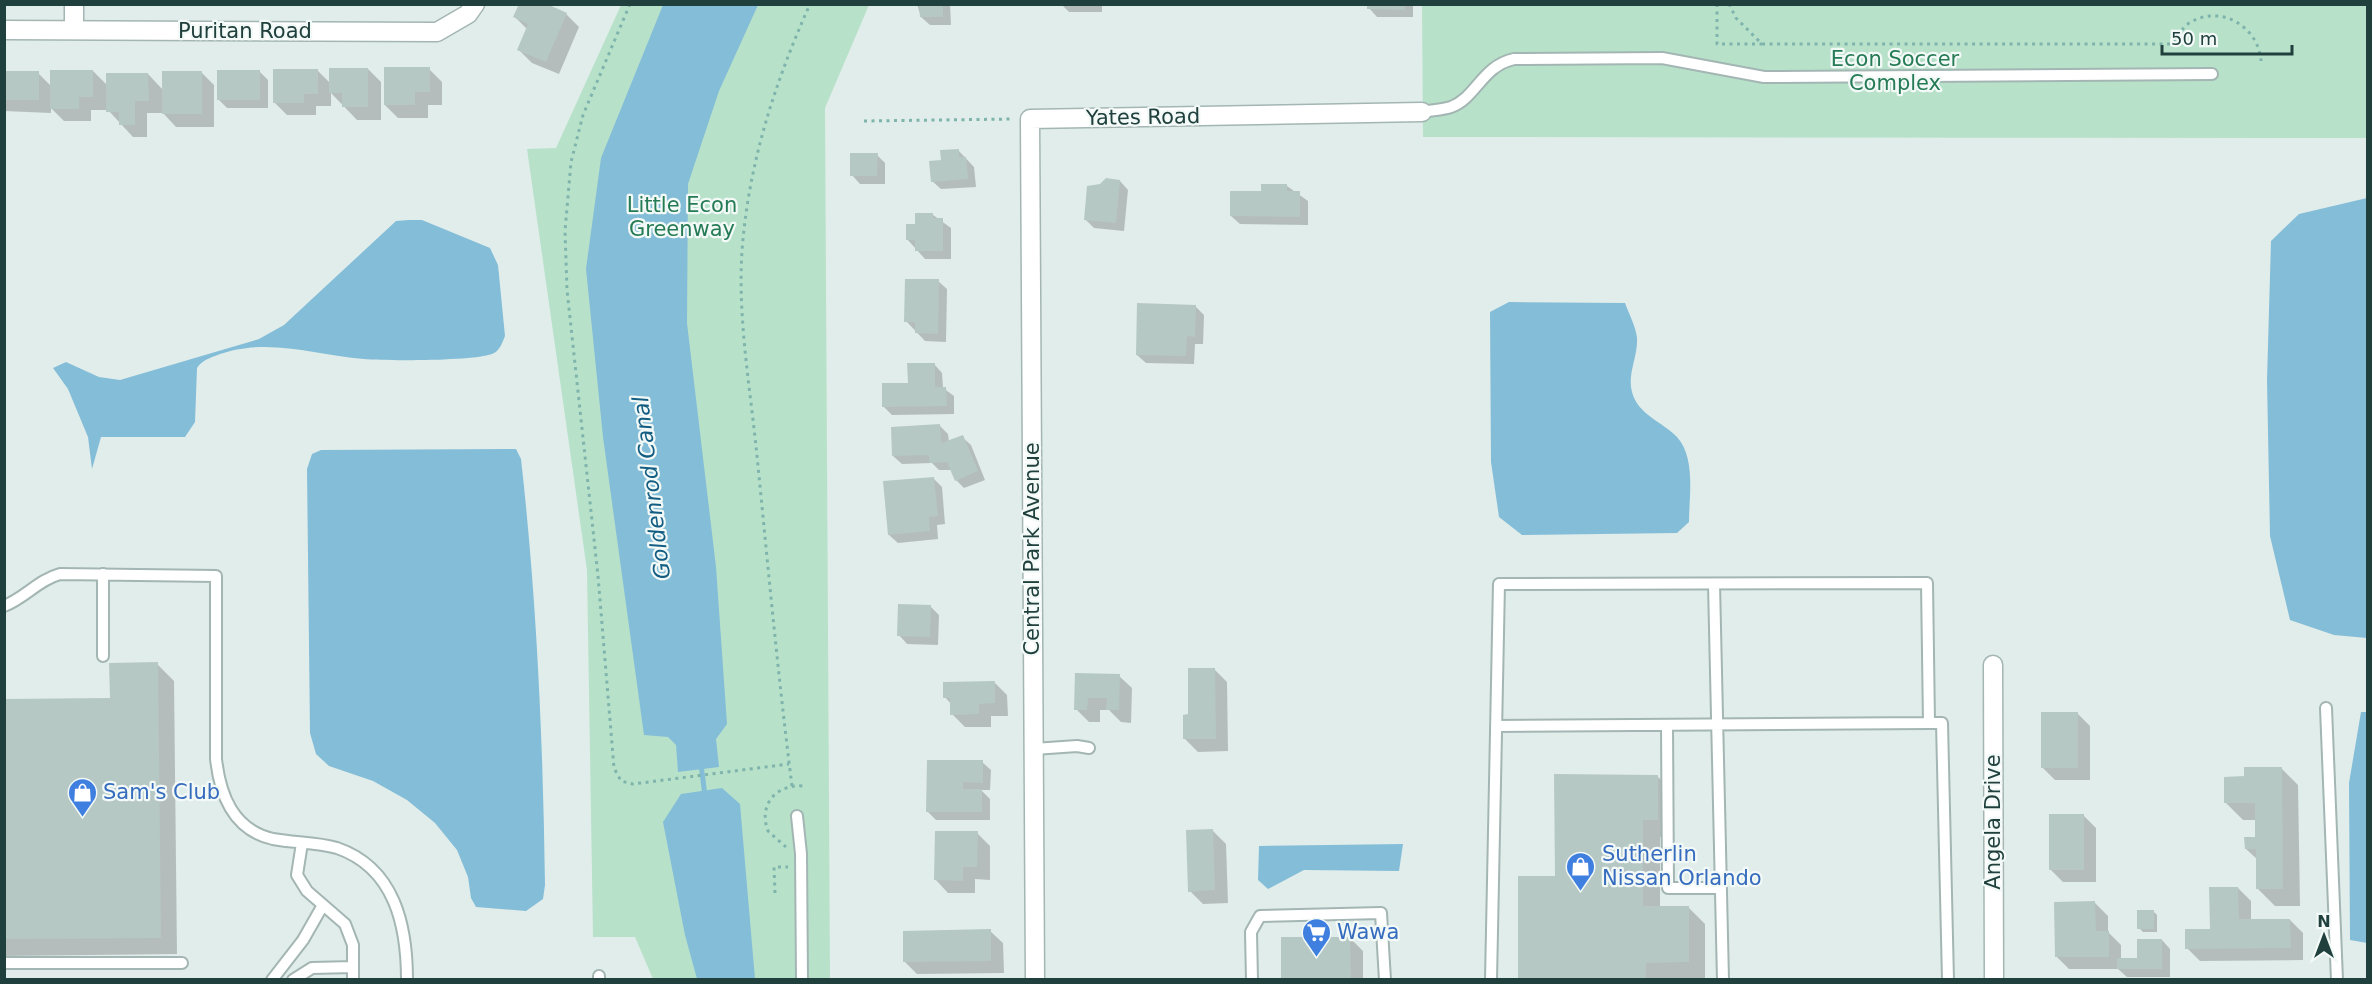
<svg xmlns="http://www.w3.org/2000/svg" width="2372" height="984" font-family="'DejaVu Sans',sans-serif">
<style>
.green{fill:#b8e1ca}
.water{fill:#84bdd8}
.shadow{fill:#0003}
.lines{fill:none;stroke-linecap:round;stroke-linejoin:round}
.stream{stroke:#84bdd8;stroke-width:5}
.building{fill:#b6c8c4}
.lane-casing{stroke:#a3b6b3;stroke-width:14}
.street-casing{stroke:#a3b6b3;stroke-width:21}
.path{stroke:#7eb4ac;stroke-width:3;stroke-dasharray:3 4.5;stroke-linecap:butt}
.lane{stroke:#fff;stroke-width:10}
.street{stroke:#fff;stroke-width:18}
.labels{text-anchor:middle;stroke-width:4.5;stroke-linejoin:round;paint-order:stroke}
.street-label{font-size:21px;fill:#20403d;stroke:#f2f9f7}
.park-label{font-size:21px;fill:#257b55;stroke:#f2f9f7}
.shop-label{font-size:21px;fill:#366cbe;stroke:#f2f9f7;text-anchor:start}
.water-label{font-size:22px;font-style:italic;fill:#135d82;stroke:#f2f9f7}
</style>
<rect width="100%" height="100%" fill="#e1edea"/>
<path class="green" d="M 621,5 L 869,5 L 825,108 L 830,979 L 653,979 L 635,937 L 593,937 L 587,570 L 527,149 L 556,148 Z
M 1422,5 L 2367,5 L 2367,138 L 1423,137 Z"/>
<path class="water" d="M 663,5 L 758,5 L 719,91 L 688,184 L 687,323 L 716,567 L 727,724 L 716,739 L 719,767 L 678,772 L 676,745 L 668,737 L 644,735 L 603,437 L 586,269 L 601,158 Z
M 2367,198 L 2368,198 L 2367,638 L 2334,635 L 2290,620 L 2270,536 L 2267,380 L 2271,241 L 2299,214 Z
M 409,220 L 422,220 L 490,248 L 498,265 L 505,336 C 502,343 500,351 492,354 C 473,361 387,361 364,359 C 313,355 265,336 215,356 C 207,359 202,361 197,368 L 195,422 L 185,437 L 101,437 L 92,469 L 88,437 L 68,389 L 53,368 L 66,362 L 99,377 L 120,380 L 259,339 L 284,325 L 396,221 Z
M 1509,302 L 1625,303 C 1629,314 1636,327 1637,338 C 1638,357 1627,374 1632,392 C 1638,415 1663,422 1677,437 C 1696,458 1689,496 1689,522 L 1677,533 L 1522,535 L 1499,517 L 1491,462 L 1490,312 Z
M 516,449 L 521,459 C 537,601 543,742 545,885 L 543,899 L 526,911 L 476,907 L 471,898 L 468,877 L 457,850 L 435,823 L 407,800 L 373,781 L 329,766 L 316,754 L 310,733 L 307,469 L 312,454 L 321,450 Z
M 2361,712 L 2368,712 L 2367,943 L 2350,940 L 2349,783 Z
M 722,788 L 740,804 L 755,979 L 697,979 L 685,935 L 663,822 L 681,794 Z
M 1403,844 L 1399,871 L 1304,870 L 1268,889 L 1258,880 L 1259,846 Z"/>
<path class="shadow" d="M 917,4 L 950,4 L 951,25 L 930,25 L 921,17 Z
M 1061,4 L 1102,4 L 1102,12 L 1069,12 Z
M 1369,4 L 1413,4 L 1413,17 L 1377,17 L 1369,8 Z
M 566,14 L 579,27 L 559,74 L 532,63 L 519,50 L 527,29 L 515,17 Z
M 368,69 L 381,82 L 381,120 L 357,120 L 331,93 L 331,106 L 316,106 L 316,115 L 287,115 L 274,102 L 318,71 L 330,83 Z
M 429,69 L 442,82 L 442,105 L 428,105 L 428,118 L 398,118 L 385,105 Z
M 93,71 L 108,86 L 148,74 L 163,90 L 201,72 L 214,85 L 214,127 L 176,127 L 163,113 L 147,113 L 147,137 L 133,137 L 108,110 L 91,110 L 91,121 L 64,121 L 51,108 L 51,113 L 4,111 L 4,73 L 38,73 L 51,86 Z
M 259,71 L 268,80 L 268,108 L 227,108 L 219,100 Z
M 958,150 L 974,167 L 976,187 L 941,189 L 932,181 Z
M 877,155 L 885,163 L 885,184 L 860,184 L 852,175 Z
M 1120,181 L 1128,190 L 1124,231 L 1094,228 L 1085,219 L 1101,186 Z
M 1287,186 L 1308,201 L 1308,225 L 1240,224 L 1231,216 L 1263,193 Z
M 933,215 L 951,228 L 951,259 L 925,259 L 907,239 Z
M 938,281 L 947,289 L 946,342 L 925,341 L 906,321 Z
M 1195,306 L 1204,315 L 1203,344 L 1195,344 L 1194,364 L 1146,363 L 1137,355 Z
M 934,364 L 942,373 L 943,388 L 954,396 L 954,414 L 892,415 L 883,406 Z
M 940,426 L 948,434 L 949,442 L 962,437 L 971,445 L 985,480 L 964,488 L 956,480 L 952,470 L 939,470 L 932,463 L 902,464 L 893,456 Z
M 933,478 L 942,487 L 945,524 L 937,525 L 938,539 L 898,543 L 889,535 Z
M 930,606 L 939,615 L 938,645 L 907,644 L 899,635 Z
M 157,664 L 174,681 L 177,954 L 4,956 L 4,682 L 5,700 L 111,699 Z
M 1214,669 L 1227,682 L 1228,751 L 1198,752 L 1185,739 Z
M 1077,675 L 1119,676 L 1132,688 L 1131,723 L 1121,722 L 1109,710 L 1100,710 L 1100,722 L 1089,722 L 1076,709 Z
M 994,682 L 1007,695 L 1008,716 L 991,716 L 991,727 L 965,727 L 952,714 L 951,704 L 945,697 Z
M 2077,713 L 2090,726 L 2090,780 L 2055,780 L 2042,767 Z
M 982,762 L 991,770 L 990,790 L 981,790 L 990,799 L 990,820 L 936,820 L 928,812 Z
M 2281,768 L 2298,785 L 2300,906 L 2275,906 L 2258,889 L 2258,860 L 2246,849 L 2257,838 L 2257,820 L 2243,820 L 2226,803 L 2246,778 Z
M 1657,776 L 1674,793 L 1674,836 L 1660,837 L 1660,907 L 1688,907 L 1705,924 L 1705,979 L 1520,980 L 1557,877 Z
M 2084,816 L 2096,828 L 2096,882 L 2063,882 L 2050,869 Z
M 1213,831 L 1226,844 L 1228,903 L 1203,904 L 1190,891 Z
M 977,833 L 990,846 L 990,880 L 975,879 L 975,893 L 948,893 L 936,880 Z
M 2238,888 L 2251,901 L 2251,921 L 2290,920 L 2303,933 L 2303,960 L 2200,961 L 2187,948 L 2211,930 Z
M 2095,903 L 2108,916 L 2108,932 L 2121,945 L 2121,959 L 2139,959 L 2162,940 L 2170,949 L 2170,977 L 2127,977 L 2118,969 L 2069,969 L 2056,956 Z
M 2153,911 L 2157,915 L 2157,932 L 2143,932 L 2139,928 Z
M 990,931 L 1003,943 L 1004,973 L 917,974 L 905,962 Z
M 1350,938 L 1363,951 L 1363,980 L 1282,980 Z"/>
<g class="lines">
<path class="stream" d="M 701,764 L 705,796"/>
</g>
<path class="building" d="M 519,4 L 547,4 L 567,13 L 546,62 L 517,50 L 528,24 L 513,17 Z
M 919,4 L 943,4 L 943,17 L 920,17 Z
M 1367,4 L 1405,4 L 1405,10 L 1367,9 Z
M 384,67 L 430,67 L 430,92 L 415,92 L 415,105 L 384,105 Z
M 329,68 L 368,68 L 368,107 L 342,107 L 342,93 L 329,93 Z
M 273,69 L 318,69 L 318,94 L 304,94 L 304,103 L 273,103 Z
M 50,70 L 93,70 L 93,97 L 79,97 L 79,109 L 50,109 Z
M 217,70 L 260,70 L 260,100 L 217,100 Z
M 4,71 L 39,71 L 39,100 L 4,100 Z
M 162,71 L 202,71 L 202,114 L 162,114 Z
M 106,73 L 148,73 L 149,101 L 135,101 L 135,125 L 119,125 L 119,112 L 106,112 Z
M 959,149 L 959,157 L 966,157 L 968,179 L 931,182 L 929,161 L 941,160 L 940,150 Z
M 850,153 L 878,153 L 877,176 L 850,176 Z
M 1106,178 L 1120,180 L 1116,223 L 1084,220 L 1087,186 L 1100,184 Z
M 1261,184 L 1287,184 L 1287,191 L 1300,191 L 1300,217 L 1230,216 L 1230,191 L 1261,191 Z
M 915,213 L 933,213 L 933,218 L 943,218 L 943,251 L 915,251 L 915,240 L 906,240 L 906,224 L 915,224 Z
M 905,279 L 939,279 L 938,334 L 915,333 L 915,322 L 904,322 Z
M 1137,303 L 1196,305 L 1195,337 L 1187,336 L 1186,356 L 1136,355 Z
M 907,363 L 935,363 L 935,387 L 946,387 L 947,406 L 882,407 L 882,383 L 908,383 Z
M 940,424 L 941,443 L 963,435 L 978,471 L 955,481 L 947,462 L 929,463 L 929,455 L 892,456 L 891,427 Z
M 934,477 L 938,516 L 929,517 L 930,531 L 888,535 L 883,481 Z
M 898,604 L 931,605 L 930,637 L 897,636 Z
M 158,662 L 161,938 L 4,939 L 4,699 L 110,698 L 109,663 Z
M 1188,668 L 1215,668 L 1216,739 L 1183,739 L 1183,715 L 1188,714 Z
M 1075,673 L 1120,674 L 1119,710 L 1106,710 L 1107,698 L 1088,698 L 1087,710 L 1074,710 Z
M 995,681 L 995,703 L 979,704 L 979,714 L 950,715 L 950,698 L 943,698 L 943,682 Z
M 2041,712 L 2078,712 L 2078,768 L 2041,768 Z
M 927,760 L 983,760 L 983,783 L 963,782 L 963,789 L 982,789 L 982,812 L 926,812 Z
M 2244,767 L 2282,767 L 2283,889 L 2256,889 L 2256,849 L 2245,849 L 2244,837 L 2255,837 L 2255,803 L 2224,803 L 2224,777 L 2244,776 Z
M 1554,774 L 1658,775 L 1658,820 L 1643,820 L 1643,906 L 1689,906 L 1689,962 L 1646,963 L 1646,980 L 1518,980 L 1518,876 L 1555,876 Z
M 2049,814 L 2084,814 L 2084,870 L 2049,870 Z
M 1213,829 L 1215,890 L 1188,892 L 1186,830 Z
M 935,831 L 978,831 L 977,867 L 963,867 L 963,881 L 934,880 Z
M 2209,887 L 2238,887 L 2239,919 L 2290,919 L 2291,948 L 2185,949 L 2185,929 L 2210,929 Z
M 2095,901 L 2096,931 L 2109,931 L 2109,957 L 2055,957 L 2054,902 Z
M 2137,910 L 2154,910 L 2154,929 L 2137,929 Z
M 991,929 L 991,961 L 903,962 L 903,931 Z
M 1281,937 L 1350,937 L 1351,980 L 1281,980 Z
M 2137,939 L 2162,939 L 2162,969 L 2117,969 L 2117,958 L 2137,958 Z"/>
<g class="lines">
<defs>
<path id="lane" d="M 1422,112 C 1431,110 1442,110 1451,107 C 1476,98 1482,66 1514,59 L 1662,58 L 1764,77 L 2212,74
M 103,574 L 103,656
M 1714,584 L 1723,980
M 4,606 C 25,598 38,580 60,574 L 216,576 L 216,759 C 220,795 233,830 273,839 C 294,843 316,842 337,848 C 395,868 407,926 407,980
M 2326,708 L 2337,980
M 1667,725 L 1668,888 L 1721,888
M 1496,726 L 1929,723
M 1034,749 L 1077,746 L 1089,748
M 797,816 L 801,854 L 802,980
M 302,843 L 297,875 L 307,891 L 345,924 L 353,945 L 353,980
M 4,963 L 182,963
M 599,976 L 599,980
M 272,980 L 303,940 L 323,905
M 293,980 L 312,968 L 353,967
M 1252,980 L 1251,932 L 1260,916 L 1381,913 L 1385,980
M 1491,980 L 1499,584 L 1927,583 L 1929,723 L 1942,723 L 1948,980"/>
<path id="street" d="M 74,4 L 74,30
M 4,30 L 437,32 L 468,14 L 475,4
M 1993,665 L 1994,980
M 1035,980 L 1030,119 L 1422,112"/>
</defs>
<use href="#lane" class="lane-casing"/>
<use href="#street" class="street-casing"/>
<path class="path" d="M 630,4 L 583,115 L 571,162 L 565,231 L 567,290 L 598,576 L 614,768 L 621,781 L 633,784 L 789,764
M 1717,4 L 1717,44 L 1762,44
M 1729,4 L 1736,18 L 1762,44 L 2173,44 C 2178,36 2183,26 2191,22 C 2222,4 2259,28 2261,61
M 864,121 L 1012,119
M 792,786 C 778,676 768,566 757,456 C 750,385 736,310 743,239 C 751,156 776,80 810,4
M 786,847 L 768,831 C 758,805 776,784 803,786
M 775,893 L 774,867 L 788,867"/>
<use href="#lane" class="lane"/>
<use href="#street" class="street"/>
</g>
<defs>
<symbol id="shop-pin" viewBox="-11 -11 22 30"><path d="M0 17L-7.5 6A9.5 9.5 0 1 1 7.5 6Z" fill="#3f7fe0" stroke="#f2f9f7"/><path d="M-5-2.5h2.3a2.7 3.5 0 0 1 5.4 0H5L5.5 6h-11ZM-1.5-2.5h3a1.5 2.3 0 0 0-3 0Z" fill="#fff"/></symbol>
<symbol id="supermarket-pin" viewBox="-11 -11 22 30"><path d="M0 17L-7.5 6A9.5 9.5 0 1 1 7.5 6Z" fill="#3f7fe0" stroke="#f2f9f7"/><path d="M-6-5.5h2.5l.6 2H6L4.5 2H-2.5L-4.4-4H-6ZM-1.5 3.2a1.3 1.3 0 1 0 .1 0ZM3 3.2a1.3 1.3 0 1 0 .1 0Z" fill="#fff"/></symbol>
</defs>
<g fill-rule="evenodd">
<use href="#shop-pin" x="66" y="776" width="33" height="45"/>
<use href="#shop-pin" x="1564" y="850" width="33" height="45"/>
<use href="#supermarket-pin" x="1300" y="916" width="33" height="45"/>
</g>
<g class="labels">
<g class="street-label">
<text x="245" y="38">Puritan Road</text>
<text transform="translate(1143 117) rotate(-1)" y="7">Yates Road</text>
<text transform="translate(1032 549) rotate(-90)" y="7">Central Park Avenue</text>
<text transform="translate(1993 822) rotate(-90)" y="7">Angela Drive</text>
</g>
<g class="park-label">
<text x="1895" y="66">Econ Soccer<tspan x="1895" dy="24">Complex</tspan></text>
<text x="682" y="212">Little Econ<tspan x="682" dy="24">Greenway</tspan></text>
</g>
<g class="shop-label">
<text x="103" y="799">Sam's Club</text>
<text x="1602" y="861">Sutherlin<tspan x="1602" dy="24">Nissan Orlando</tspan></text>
<text x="1337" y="939">Wawa</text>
</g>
<g class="water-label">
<text transform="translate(651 488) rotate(-97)" y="8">Goldenrod Canal</text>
</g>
</g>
<rect width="2372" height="984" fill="none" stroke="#20403d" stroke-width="12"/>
<g transform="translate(2324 936)" stroke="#f2f9f7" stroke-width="4.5" paint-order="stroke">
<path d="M0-4.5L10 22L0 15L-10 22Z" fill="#20403d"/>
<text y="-9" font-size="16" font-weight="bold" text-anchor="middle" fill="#20403d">N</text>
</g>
<path d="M2162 45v9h130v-9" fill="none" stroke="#20403d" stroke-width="3"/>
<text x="2171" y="45" font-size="18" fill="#20403d" stroke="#f2f9f7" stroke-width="4.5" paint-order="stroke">50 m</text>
</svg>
